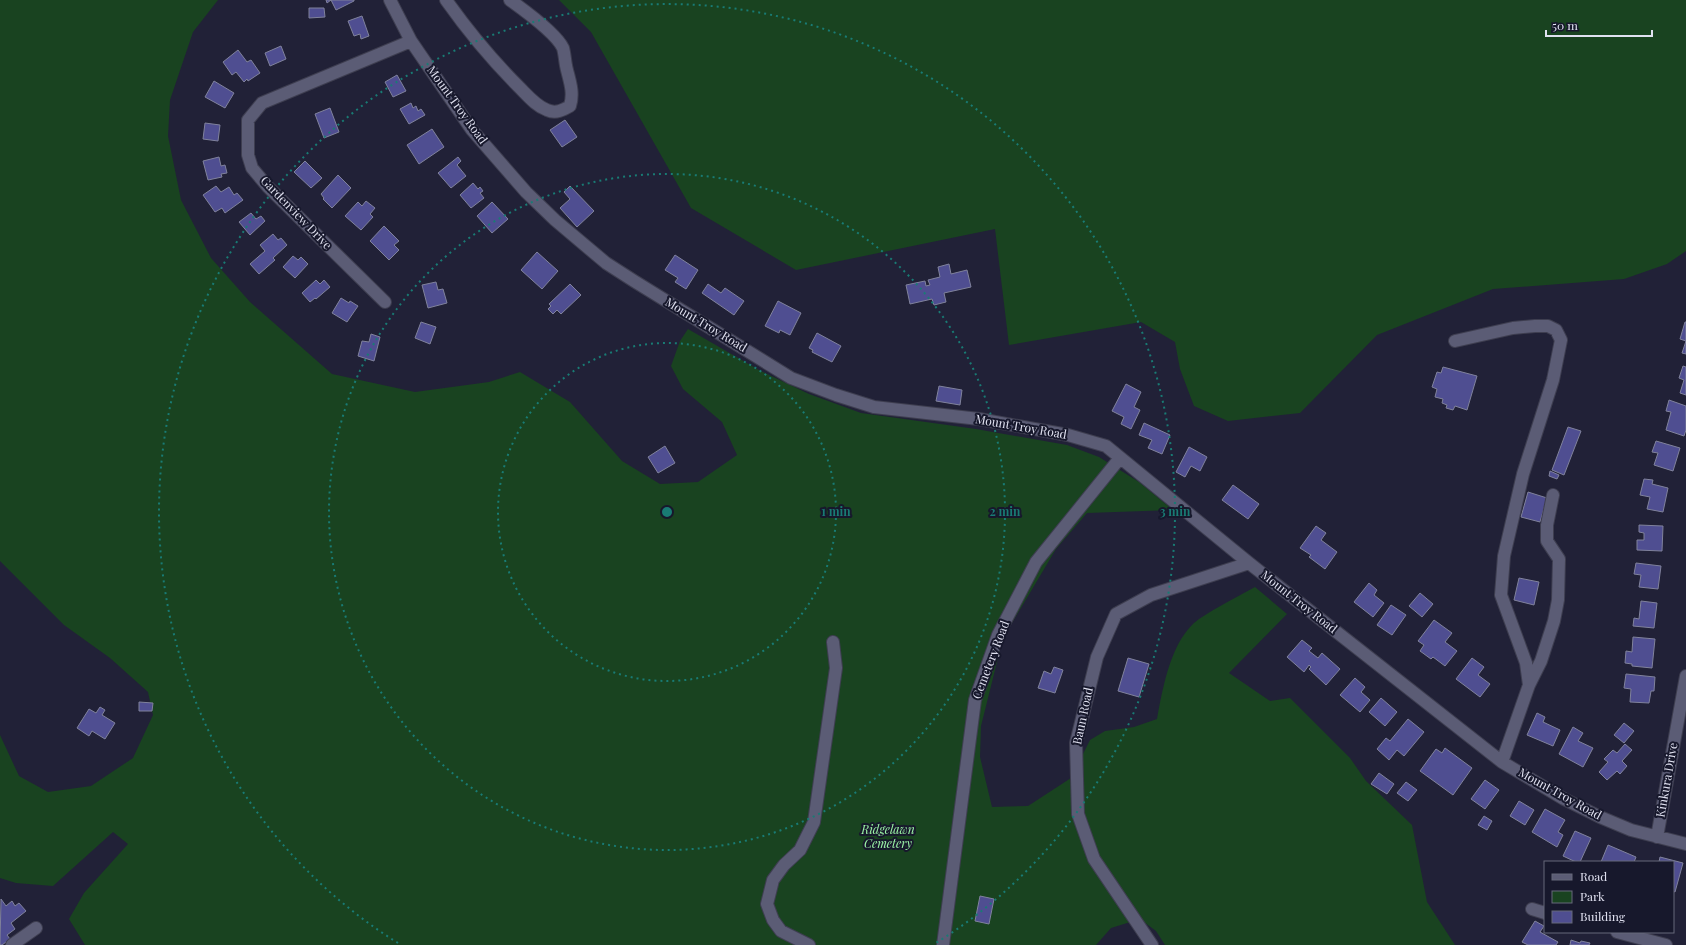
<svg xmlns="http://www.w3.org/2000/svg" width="1686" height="945" font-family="'Playfair Display',serif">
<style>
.green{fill:#194320}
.building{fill:#4f4e91;stroke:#80829c}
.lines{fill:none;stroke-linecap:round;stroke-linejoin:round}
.minor-casing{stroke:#3e3e50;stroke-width:14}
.minor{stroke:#5b5c75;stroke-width:12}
.ring{fill:none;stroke:#197b74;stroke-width:2;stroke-dasharray:2 4}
.labels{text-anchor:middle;stroke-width:4;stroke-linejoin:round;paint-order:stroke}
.street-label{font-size:12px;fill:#e0e1f0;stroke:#17182c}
.park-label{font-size:12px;font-style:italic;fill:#9df6a7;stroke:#17182c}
.centre{fill:#197b74;stroke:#17182c;stroke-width:2}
.ring-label{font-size:12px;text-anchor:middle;font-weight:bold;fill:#197b74;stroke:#17182c;stroke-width:4;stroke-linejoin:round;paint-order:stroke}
</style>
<rect width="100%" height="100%" fill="#212137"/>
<path class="green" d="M 0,0 L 218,0 L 193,32 L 170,100 L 168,136 L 181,200 L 211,258 L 250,302 L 332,374 L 415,392 L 489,382 L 520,372 L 570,402 L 622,461 L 660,484 L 698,482 L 737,455 L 722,422 L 683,389 L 671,366 L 680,341 L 688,329 L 759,370 L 809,394 L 861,413 L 976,429 L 1067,445 L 1099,457 L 1139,482 L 1173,510 L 1087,513 L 1056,549 L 1003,638 L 981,726 L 980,757 L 992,807 L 1028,806 L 1071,778 L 1090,740 L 1105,731 L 1134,727 L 1157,719 C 1163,687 1171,639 1199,619 C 1217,607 1237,597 1255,587 L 1287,614 L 1229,673 L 1270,701 L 1290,698 L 1350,758 L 1366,781 L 1412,825 L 1427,902 L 1455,945 L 1165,945 L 1156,931 L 1140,919 L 1111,928 L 1096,945 L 85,945 L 69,919 L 84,893 L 128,844 L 113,832 L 53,886 L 16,883 L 0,878 L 0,735 L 19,776 L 48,792 L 91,786 L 133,758 L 153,715 L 148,692 L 110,658 L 64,625 L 0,561 Z
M 559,0 L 1686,0 L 1686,251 L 1667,264 L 1624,279 L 1493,289 L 1377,335 L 1300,413 L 1228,421 L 1194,406 L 1180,369 L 1175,342 L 1141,322 L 1009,345 L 995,229 L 796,270 L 691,208 L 591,32 Z"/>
<path class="building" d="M 326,0 L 354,0 L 354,1 L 336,10 L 331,0 L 327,3 Z
M 309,8 L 324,8 L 325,17 L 309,18 Z
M 362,16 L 369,36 L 361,39 L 360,34 L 354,36 L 348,21 Z
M 281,46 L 286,59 L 270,66 L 265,53 Z
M 238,50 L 247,62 L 251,60 L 260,73 L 248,81 L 247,79 L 244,82 L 236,72 L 232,75 L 223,62 Z
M 397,75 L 406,91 L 393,97 L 385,82 Z
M 214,81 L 234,93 L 225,108 L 205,97 Z
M 411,103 L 413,108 L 416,106 L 418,111 L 421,109 L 425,115 L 409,124 L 400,109 Z
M 330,108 L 339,132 L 324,138 L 315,114 Z
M 565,120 L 577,137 L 562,147 L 550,130 Z
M 205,123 L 220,125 L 218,141 L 203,139 Z
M 432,129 L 444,147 L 419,164 L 407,145 Z
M 219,157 L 221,166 L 225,165 L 227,173 L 221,174 L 222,177 L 208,180 L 203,161 Z
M 458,157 L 461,161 L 457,165 L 466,176 L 451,188 L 438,173 Z
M 305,161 L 322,178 L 311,188 L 294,172 Z
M 338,175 L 351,188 L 332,208 L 323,199 L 324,198 L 321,194 Z
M 473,183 L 478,189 L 480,187 L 483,191 L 480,193 L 484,198 L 471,208 L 460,195 Z
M 216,186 L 221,192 L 229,187 L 234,195 L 237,193 L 243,200 L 225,213 L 222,208 L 215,212 L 203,195 Z
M 570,186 L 594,211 L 577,227 L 560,208 L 570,199 L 564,192 Z
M 366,201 L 375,208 L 370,214 L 373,217 L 361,230 L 345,216 L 358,202 L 362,206 Z
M 492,202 L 508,219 L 492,233 L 477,216 Z
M 251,213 L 256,219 L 261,216 L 265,221 L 250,235 L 239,222 Z
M 384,226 L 399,241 L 394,245 L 399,250 L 389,260 L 370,241 Z
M 273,234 L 278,240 L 281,238 L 287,245 L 273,258 L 275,260 L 259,274 L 250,264 L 265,251 L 260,245 Z
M 537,252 L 558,271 L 542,289 L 521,270 Z
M 675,255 L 698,270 L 686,289 L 675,282 L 678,278 L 665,270 Z
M 293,256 L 298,260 L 301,257 L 308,264 L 295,278 L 283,267 Z
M 949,264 L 951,274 L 967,270 L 971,287 L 944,293 L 946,302 L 934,305 L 932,299 L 910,304 L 906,285 L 925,281 L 926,286 L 930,285 L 928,280 L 940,277 L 938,267 Z
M 316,280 L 320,284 L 324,280 L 330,287 L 316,299 L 315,298 L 310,302 L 302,293 Z
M 436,282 L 438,290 L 443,289 L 447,303 L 428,308 L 422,285 Z
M 570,284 L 581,295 L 561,314 L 557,310 L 553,314 L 548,309 L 551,306 L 549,304 Z
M 708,284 L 721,293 L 725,288 L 744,301 L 734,315 L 702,293 Z
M 341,298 L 349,303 L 350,301 L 358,306 L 347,322 L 332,313 Z
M 778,301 L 801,313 L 790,335 L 780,330 L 779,333 L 765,326 Z
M 421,322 L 436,327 L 430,344 L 415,338 Z
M 1685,322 L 1686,322 L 1686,354 L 1682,353 L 1686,341 L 1680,339 Z
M 817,333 L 841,346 L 832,362 L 812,352 L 813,350 L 809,348 Z
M 371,334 L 380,337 L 374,361 L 358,356 L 362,341 L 369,342 Z
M 1683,366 L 1686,367 L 1686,395 L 1680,393 L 1684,380 L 1679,378 Z
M 1443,367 L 1477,376 L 1467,410 L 1455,406 L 1453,410 L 1446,408 L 1447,405 L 1442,403 L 1443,399 L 1435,397 L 1437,389 L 1432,387 L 1437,372 L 1441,373 Z
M 1126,384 L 1141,392 L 1134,407 L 1140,410 L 1131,429 L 1121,424 L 1124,417 L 1112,411 Z
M 939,386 L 962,390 L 960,405 L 936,401 Z
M 1669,400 L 1686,406 L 1686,430 L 1684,436 L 1666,430 L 1671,412 L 1666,411 Z
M 1144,423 L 1170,435 L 1162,454 L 1148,448 L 1152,440 L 1139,435 Z
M 1568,427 L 1581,431 L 1564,475 L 1552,470 Z
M 1656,441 L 1680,448 L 1673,471 L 1654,465 L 1658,453 L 1652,452 Z
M 665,446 L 675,463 L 658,473 L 648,457 Z
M 1189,447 L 1207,457 L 1200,471 L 1191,466 L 1185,477 L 1176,472 Z
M 1550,471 L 1559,475 L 1557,479 L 1549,476 Z
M 1644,479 L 1653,480 L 1652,484 L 1668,488 L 1663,512 L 1647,509 L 1650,497 L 1640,495 Z
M 1233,485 L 1259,504 L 1248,519 L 1222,500 Z
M 1528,492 L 1547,498 L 1540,522 L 1521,517 Z
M 1639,525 L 1663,526 L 1662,551 L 1637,550 L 1637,540 L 1644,540 L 1644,533 L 1639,532 Z
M 1316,526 L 1326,533 L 1321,540 L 1337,552 L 1325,569 L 1309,557 L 1311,555 L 1300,548 Z
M 1636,563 L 1661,566 L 1658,589 L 1639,587 L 1641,575 L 1634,574 Z
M 1519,578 L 1539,582 L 1534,605 L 1514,600 Z
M 1369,583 L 1377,590 L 1374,595 L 1384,603 L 1373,617 L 1354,602 Z
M 1420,593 L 1433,604 L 1422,617 L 1409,606 Z
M 1641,601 L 1657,603 L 1654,628 L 1633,626 L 1634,618 L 1639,619 Z
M 1391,605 L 1406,615 L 1392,635 L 1377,625 Z
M 1434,620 L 1452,633 L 1445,642 L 1457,651 L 1445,666 L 1433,657 L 1431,659 L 1420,651 L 1424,645 L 1418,641 Z
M 1633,637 L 1655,639 L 1652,668 L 1632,666 L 1632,664 L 1625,663 L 1626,651 L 1632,652 Z
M 1302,640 L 1312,648 L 1309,651 L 1318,658 L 1322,653 L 1340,669 L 1326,685 L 1309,669 L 1311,667 L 1309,665 L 1304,672 L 1287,657 Z
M 1128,658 L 1149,664 L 1139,697 L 1118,691 Z
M 1472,658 L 1484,667 L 1478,675 L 1490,684 L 1480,697 L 1456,679 Z
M 1054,667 L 1063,670 L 1055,693 L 1038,688 L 1044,671 L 1051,674 Z
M 1626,674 L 1655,677 L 1654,691 L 1651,691 L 1649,703 L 1630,702 L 1631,689 L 1624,688 Z
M 1355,678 L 1365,687 L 1361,692 L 1370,700 L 1360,712 L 1340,695 Z
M 1381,698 L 1397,712 L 1385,726 L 1369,712 Z
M 139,702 L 153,703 L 152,711 L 139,711 Z
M 100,707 L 105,710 L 102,715 L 115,723 L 105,739 L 92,731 L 89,736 L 77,728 L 89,709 L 96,713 Z
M 1537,713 L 1545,717 L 1543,722 L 1560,730 L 1553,746 L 1527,735 Z
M 1408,719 L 1424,732 L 1404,756 L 1397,750 L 1389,760 L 1377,749 L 1386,738 L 1390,741 Z
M 1624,723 L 1634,731 L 1624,743 L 1614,735 Z
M 1573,727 L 1583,733 L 1578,741 L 1593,748 L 1583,767 L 1559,754 Z
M 1625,744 L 1632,750 L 1622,761 L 1627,766 L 1620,774 L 1617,771 L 1607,780 L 1599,772 L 1608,762 L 1604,759 L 1613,750 L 1617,753 Z
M 1445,748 L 1472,768 L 1453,795 L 1420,771 L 1436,749 L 1442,753 Z
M 1379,773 L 1394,784 L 1387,794 L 1371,784 Z
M 1485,780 L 1499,790 L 1485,809 L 1471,799 Z
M 1406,782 L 1417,790 L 1408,801 L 1397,793 Z
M 1519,801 L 1534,810 L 1525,825 L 1510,816 Z
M 1545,809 L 1565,820 L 1558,832 L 1563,835 L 1557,847 L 1532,832 Z
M 1484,816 L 1492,821 L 1487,830 L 1478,825 Z
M 1575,831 L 1591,838 L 1580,862 L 1576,862 L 1563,856 Z
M 1608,845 L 1636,857 L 1634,862 L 1601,862 Z
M 1660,857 L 1683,863 L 1675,892 L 1673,891 L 1673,862 L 1659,862 Z
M 980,896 L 994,899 L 989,924 L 975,921 Z
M 1,899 L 6,906 L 12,901 L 15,906 L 19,903 L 26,911 L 11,923 L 15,929 L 7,935 L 10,939 L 2,945 L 0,945 Z
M 1535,921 L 1544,926 L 1540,932 L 1558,942 L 1556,945 L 1528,945 L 1522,942 Z
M 1571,940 L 1580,943 L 1581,941 L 1590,943 L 1589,945 L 1570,945 Z"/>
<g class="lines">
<defs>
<path id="minor" d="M 390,0 L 411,41 L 472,130 L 526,192 L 555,220 L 606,263 L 634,281 L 791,378 L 836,395 L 874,407 L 979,419 L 1068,435 L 1106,446 L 1249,563 L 1502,762 L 1564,799 L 1600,817 L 1631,830 L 1686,844
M 446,0 C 468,31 492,60 519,87 C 528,96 536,106 547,110 C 556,114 563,110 570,106 C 574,93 570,82 567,70 C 565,63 565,55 563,48 C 556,33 524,10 510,0
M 385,302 L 268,187 L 252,168 L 248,155 L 248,120 L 262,103 L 411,41
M 1455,341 L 1513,328 L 1535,326 L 1548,326 L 1556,330 L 1561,340 L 1553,380 L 1523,474 L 1504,556 L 1501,595 L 1526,663 L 1529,685 L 1502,762
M 1529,685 L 1541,661 L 1554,621 L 1558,600 L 1559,559 L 1547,541 L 1547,525 L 1553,495
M 1657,837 L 1686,676
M 1532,909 L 1545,913
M 1617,932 L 1666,945
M 12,945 L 36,928
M 809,945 L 781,931 L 773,920 L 767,904 L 773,880 L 784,865 L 800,850 L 814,822 L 836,668 L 833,642
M 943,945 L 975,700 L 998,635 L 1036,562 L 1120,458
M 1152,945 L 1094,859 L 1078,814 L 1076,743 L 1097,657 L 1116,614 L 1151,595 L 1249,563"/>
</defs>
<use href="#minor" class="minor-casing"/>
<use href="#minor" class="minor"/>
</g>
<g class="ring">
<circle cx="667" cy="512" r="169"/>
<circle cx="667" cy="512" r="338"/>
<path d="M398 943A508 508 0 1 1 936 943"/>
</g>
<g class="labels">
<g class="street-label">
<text transform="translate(457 105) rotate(54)" y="4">Mount Troy Road</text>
<text transform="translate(296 213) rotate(46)" y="4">Gardenview Drive</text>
<text transform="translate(706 325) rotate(31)" y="4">Mount Troy Road</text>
<text transform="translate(1021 427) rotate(10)" y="4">Mount Troy Road</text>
<text transform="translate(1299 602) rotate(38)" y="4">Mount Troy Road</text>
<text transform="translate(991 660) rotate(-69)" y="4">Cemetery Road</text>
<text transform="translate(1083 716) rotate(-78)" y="4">Baun Road</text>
<text transform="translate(1667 780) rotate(-80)" y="4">Kinkura Drive</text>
<text transform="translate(1560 794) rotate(29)" y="4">Mount Troy Road</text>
</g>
<g class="park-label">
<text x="888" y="834">Ridgelawn<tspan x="888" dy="14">Cemetery</tspan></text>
</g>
</g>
<circle cx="667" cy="512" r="6" class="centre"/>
<g class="ring-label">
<text x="836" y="516">1 min</text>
<text x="1005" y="516">2 min</text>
<text x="1175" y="516">3 min</text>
</g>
<rect x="1544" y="861" width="130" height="72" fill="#17182c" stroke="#67687a"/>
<rect x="1552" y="874" width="20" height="6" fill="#5b5c75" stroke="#67687a"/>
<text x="1580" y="881" font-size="12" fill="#e0e1f0">Road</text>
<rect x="1552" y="891" width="20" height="12" fill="#194320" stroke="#67687a"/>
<text x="1580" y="901" font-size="12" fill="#e0e1f0">Park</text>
<rect x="1552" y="911" width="20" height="12" fill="#4f4e91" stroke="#67687a"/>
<text x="1580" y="921" font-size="12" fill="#e0e1f0">Building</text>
<path d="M1546 30v6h106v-6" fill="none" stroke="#e0e1f0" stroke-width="2"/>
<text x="1552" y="30" font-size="12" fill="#e0e1f0" stroke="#17182c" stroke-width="3" paint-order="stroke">50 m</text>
</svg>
